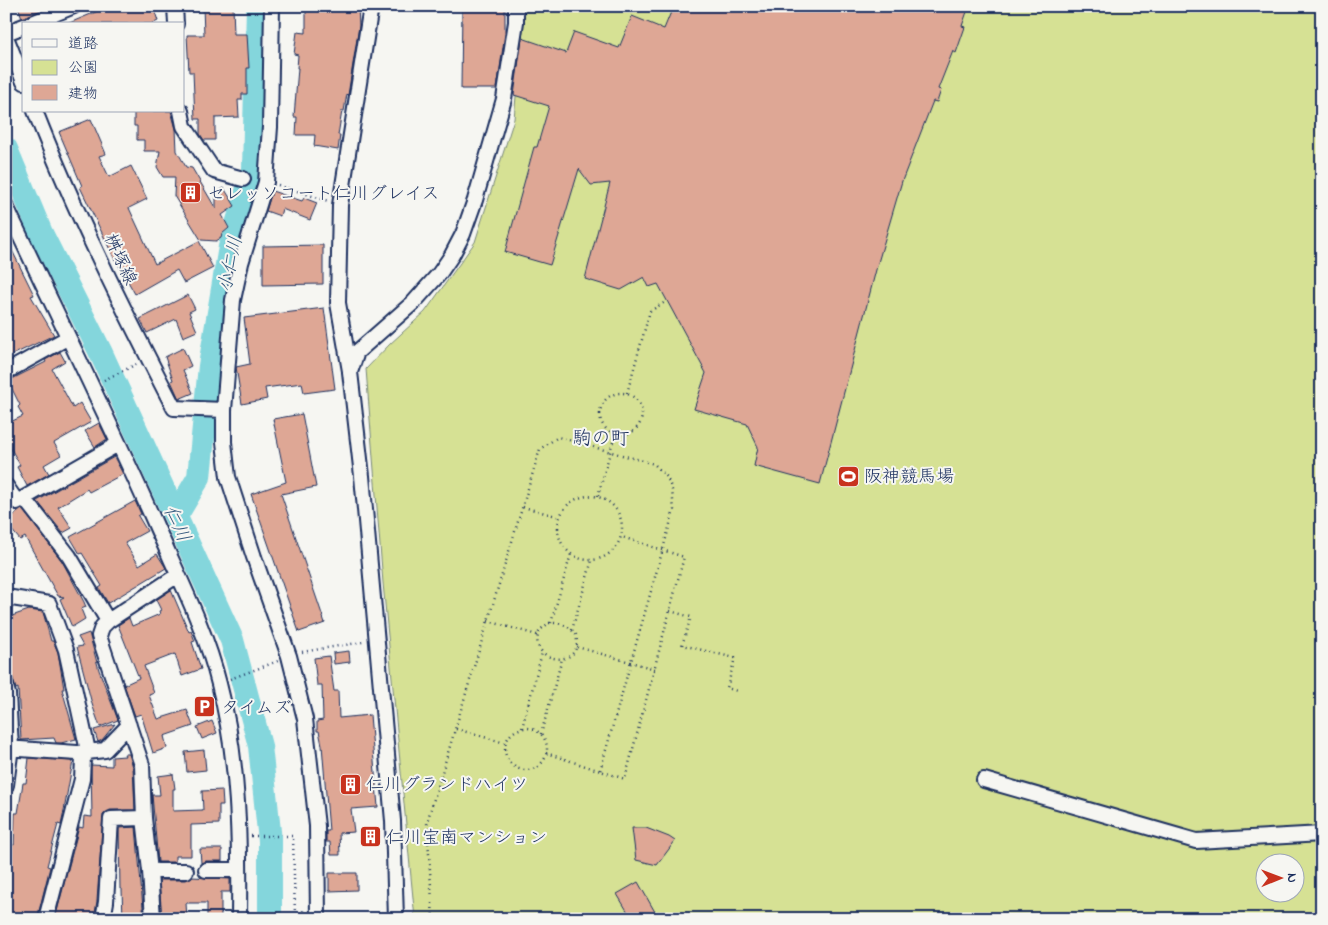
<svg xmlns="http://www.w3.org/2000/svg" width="1328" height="925" font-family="'Indie Flower','Klee One',sans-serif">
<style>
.green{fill:#d6e194;stroke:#788879;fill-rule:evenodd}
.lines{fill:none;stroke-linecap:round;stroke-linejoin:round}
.river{stroke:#84d6dc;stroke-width:24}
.building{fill:#dea795;stroke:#1b2f5e}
.minor-casing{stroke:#1b2f5e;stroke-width:18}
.path{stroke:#1b2f5e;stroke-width:2.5;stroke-dasharray:1 4;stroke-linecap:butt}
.minor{stroke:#f6f6f2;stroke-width:14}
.labels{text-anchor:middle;stroke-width:4;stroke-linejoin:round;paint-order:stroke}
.poi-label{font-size:18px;fill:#1b2f5e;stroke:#f6f6f2;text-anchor:start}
.street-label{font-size:18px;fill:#1b2f5e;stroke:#f6f6f2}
.water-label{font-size:19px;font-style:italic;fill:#35597e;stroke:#f6f6f2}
.neighbourhood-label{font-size:19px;fill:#1b2f5e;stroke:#f6f6f2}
</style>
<rect width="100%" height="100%" fill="#f6f6f2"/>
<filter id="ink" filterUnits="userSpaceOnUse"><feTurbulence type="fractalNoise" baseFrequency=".02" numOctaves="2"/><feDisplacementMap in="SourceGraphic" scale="10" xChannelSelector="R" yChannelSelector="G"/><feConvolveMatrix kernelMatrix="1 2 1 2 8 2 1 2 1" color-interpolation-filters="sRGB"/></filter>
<g filter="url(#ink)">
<path class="green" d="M 524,6 L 1322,6 L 1322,919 L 415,919 L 383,583 L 366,369 L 390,344 L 425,312 L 475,242 L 514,119 ZM 1266,862 L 1296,862 L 1296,892 L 1266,892 Z"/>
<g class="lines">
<path class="river" d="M 6,149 L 41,233 L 100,351 L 232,640 L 260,746 L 270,841 L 270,919
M 176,516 L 199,477 L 210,366 L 230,247 L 254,169 L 258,6"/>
</g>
<path class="building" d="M 18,6 L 50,6 L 22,18 Z
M 110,6 L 153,6 L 158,21 L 152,24 L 67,24 Z
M 203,6 L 233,6 L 234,34 L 247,34 L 249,68 L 247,68 L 247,94 L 242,94 L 242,100 L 238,100 L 239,117 L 215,118 L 215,140 L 204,140 L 200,134 L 200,119 L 195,119 L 193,72 L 189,72 L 187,35 L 204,35 Z
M 343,6 L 358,6 L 359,26 L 348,95 L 347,94 L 344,111 L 342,111 L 338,135 L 340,135 L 338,150 L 314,146 L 315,135 L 296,135 L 297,117 L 294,117 L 298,68 L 297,68 L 298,55 L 294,54 L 297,32 L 306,33 L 306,10 L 343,10 Z
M 462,6 L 505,6 L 505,33 L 497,89 L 461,89 Z
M 683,6 L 969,6 L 962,26 L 965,27 L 956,53 L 953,51 L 938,89 L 941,90 L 937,102 L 933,101 L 902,181 L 877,266 L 820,484 L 754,466 L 758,447 L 747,424 L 694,409 L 706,373 L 658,284 L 649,287 L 644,277 L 621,290 L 585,279 L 610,183 L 591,185 L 579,169 L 550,265 L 505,252 L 534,147 L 537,147 L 549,106 L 514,95 L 522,38 L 566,53 L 574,32 L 619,48 L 632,16 L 664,29 L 671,12 Z
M 134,111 L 171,111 L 176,129 L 177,151 L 186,167 L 192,168 L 216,209 L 216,193 L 224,188 L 235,206 L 222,215 L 229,228 L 222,234 L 221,238 L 216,241 L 201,240 L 174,196 L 175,177 L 163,177 L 157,167 L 160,151 L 144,151 L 144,140 L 137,140 L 137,126 L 134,126 Z
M 91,119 L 106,154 L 99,156 L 109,177 L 131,166 L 147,199 L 129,208 L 155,264 L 199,241 L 213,268 L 184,283 L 177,270 L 135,294 L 116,260 L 115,260 L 80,187 L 82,186 L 59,132 Z
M 272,191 L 302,201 L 304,198 L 317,203 L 310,220 L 282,209 L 280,216 L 266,211 Z
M 6,238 L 34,295 L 31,296 L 54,335 L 6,358 Z
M 323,245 L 323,284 L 263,285 L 263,246 Z
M 188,295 L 195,309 L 189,312 L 197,331 L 183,337 L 176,319 L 147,333 L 140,319 Z
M 324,308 L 335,389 L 304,393 L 302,383 L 265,388 L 267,399 L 242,404 L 236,367 L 250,364 L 244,318 Z
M 183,348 L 191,366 L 183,370 L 193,393 L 179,399 L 171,381 L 173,380 L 165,357 Z
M 60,352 L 65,361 L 52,369 L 73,408 L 80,403 L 91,422 L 54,443 L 61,455 L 44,465 L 49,474 L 27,486 L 17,467 L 20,465 L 6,440 L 6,424 L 23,416 L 18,407 L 20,405 L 8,381 L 46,362 L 45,360 Z
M 302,414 L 316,487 L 281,494 L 325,623 L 299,632 L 251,494 L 286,482 L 273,419 Z
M 99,423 L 107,439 L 95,447 L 85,431 Z
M 114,457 L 123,474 L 89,492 L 87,489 L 58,507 L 72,528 L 63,533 L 37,501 Z
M 135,501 L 141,514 L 138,516 L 147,531 L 125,543 L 139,565 L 157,554 L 166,568 L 108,603 L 99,588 L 102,586 L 82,553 L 80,554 L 70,537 Z
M 22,509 L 62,561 L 84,602 L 86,607 L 81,609 L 85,619 L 72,627 L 60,599 L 64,597 L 58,596 L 25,537 L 20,540 L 6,523 L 6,521 Z
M 171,590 L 189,632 L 191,631 L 195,641 L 192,642 L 201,669 L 182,676 L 175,654 L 144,666 L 154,693 L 149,695 L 158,719 L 187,710 L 193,726 L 164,736 L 167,748 L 153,753 L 141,714 L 135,716 L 124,685 L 139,678 L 118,625 L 129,618 L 132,626 L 160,614 L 159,611 L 161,610 L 156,600 Z
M 29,610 L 43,612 L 51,641 L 53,641 L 58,652 L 64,689 L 62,689 L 76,739 L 61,743 L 56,743 L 54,738 L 21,740 L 18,688 L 16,689 L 8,662 L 6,662 L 6,618 Z
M 89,633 L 99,670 L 118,720 L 100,727 L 92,704 L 77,647 L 83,646 L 78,637 Z
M 349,651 L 350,662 L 334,664 L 333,653 Z
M 329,656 L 334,691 L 338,691 L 339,718 L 370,715 L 378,807 L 351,809 L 354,832 L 339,833 L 340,855 L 331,855 L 330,842 L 326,842 L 326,831 L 329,831 L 322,745 L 319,731 L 317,731 L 317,721 L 323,720 L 322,685 L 317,685 L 314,658 Z
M 212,721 L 217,733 L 202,739 L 197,727 Z
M 115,724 L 102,740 L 98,742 L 94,730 Z
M 204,750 L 206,770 L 187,772 L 185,752 Z
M 124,754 L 129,754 L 133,767 L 135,810 L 110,810 L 103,815 L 97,901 L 94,919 L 55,919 L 79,827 L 83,828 L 84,816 L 92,817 L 91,765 L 112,766 L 112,757 L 125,756 Z
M 29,758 L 73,761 L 63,816 L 61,825 L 58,824 L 47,866 L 50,867 L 37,919 L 6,919 L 6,853 L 8,844 L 14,845 L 15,813 L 18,813 L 23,783 L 26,783 Z
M 173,774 L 175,789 L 173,789 L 173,811 L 203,810 L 202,791 L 222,790 L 223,805 L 219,805 L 219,824 L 191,825 L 191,856 L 175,856 L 175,862 L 158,862 L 152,795 L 160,795 L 158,776 Z
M 136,827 L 144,919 L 123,919 L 122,889 L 120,889 L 119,828 Z
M 632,828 L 646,828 L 669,837 L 675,841 L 657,865 L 636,860 Z
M 363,830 L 377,830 L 377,843 L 363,844 Z
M 200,849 L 222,849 L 222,861 L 206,861 L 201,863 Z
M 329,873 L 357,873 L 357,890 L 329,891 Z
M 192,877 L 230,879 L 230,892 L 221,892 L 221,919 L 207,919 L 207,903 L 186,903 L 187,919 L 162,919 L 159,880 L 186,880 Z
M 638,882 L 659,919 L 632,919 L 617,894 Z"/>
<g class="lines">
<defs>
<path id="minor" d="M 175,6 L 176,24
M 272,6 L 270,127 L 266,182 L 241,263 L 233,300 L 224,410 L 224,442 L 228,477 L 254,557 L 289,656 L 305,719 L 317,826 L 318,919
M 30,24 L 74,6
M 6,33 L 24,26
M 6,37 L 24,82
M 35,111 C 75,213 124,311 174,408 L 224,410
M 181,111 L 184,126 L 214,171 L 243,179
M 6,206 C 55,311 107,415 154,521 C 177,574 205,627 219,684 C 239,760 240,840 239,919
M 350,371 L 338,303 L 340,205 L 371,6
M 6,372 L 67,338
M 6,486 L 17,502 L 118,444
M 24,498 L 69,556 L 108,621 L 102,627 L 99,636 L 142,765 L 144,818 L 150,871 L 153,919
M 6,597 L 49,604 L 66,650 L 88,751 L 83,759 L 82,779 L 46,919
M 108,621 L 178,575
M 6,687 L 8,694 L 11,747 L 6,785
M 6,748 L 77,753 L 105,750 L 129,725
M 984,780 L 1196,841 L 1322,834
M 206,870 L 239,870
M 150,871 L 186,871
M 103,919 L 106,902 L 111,819 L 144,818
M 396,919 L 393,821 L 362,476 L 350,372 L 357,352 L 414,302 L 439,274 L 452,255 L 463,234 L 475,200 L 504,99 L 516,22 L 516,6"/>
</defs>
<use href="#minor" class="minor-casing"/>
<path class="path" d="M 278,185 L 328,201
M 104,380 L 137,364
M 627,393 L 650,311 L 667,301
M600 414a21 21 0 1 1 42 0a21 21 0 1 1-42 0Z
M558 528a32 32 0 1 1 64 0a32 32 0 1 1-64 0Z
M 598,496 L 615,434
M 523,507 L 560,517
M 670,611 L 691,617 L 682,645 L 735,658 L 727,688 L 737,691
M 488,621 L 537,635
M 549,623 C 560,622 570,626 576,635 C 585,672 524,662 540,630 Z
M 551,623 L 571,554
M 572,630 L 592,560
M 577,647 L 655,669
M 302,652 L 363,642
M 230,679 L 278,661
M505 749a21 21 0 1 1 42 0a21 21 0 1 1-42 0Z
M 522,728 L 542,653
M 456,729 L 505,743
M 541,734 L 562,659
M 546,753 L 625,779 L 684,557 L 622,537
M 251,836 L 293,836 L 295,917 L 301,917 L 304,908
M 433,919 L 427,822 L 540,449 L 558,437 L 654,464 L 667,477 L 672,490 L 674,510 L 600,771"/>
<use href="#minor" class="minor"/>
</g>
</g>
<defs>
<symbol id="building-square" viewBox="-11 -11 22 22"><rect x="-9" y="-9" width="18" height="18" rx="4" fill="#c8321e" stroke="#f6f6f2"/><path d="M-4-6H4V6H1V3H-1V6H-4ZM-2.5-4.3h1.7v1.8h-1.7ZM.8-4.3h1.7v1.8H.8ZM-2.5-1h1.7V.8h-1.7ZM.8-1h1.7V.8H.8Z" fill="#fff"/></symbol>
<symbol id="stadium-square" viewBox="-11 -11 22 22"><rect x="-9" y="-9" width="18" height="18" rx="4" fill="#c8321e" stroke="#f6f6f2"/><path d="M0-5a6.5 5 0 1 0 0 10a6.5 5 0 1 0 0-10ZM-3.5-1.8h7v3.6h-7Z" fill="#fff"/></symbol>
<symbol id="parking-square" viewBox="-11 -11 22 22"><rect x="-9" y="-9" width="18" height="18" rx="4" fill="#c8321e" stroke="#f6f6f2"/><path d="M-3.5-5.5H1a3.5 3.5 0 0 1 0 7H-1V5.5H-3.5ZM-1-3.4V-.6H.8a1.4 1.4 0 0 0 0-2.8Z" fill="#fff"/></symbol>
</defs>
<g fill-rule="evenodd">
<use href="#building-square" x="178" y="180" width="25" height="25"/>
<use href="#stadium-square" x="836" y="464" width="25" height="25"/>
<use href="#parking-square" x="192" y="694" width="25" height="25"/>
<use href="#building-square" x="338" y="772" width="25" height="25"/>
<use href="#building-square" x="358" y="824" width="25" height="25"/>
</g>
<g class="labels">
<g class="poi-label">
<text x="207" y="199">セレッソコート仁川グレイス</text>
<text x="864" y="482">阪神競馬場</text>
<text x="221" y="713">タイムズ</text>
<text x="366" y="790">仁川グランドハイツ</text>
<text x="386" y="843">仁川宝南マンション</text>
</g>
<g class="street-label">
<text transform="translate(121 259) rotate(65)" y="6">桝塚線</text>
</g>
<g class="water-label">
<text transform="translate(229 264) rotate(-78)" y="7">小仁川</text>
<text transform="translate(178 523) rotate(65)" y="7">仁川</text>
</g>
<g class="neighbourhood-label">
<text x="601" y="444">駒の町</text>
</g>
</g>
<rect width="1328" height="925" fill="none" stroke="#f6f6f2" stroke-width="25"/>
<rect x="12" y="12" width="1303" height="900" fill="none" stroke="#1b2f5e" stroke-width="2" filter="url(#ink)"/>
<rect x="22" y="22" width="162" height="90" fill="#f6f6f2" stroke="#9ea6b7"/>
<rect x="32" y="39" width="25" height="8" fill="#f6f6f2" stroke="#9ea6b7"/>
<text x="68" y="48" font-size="15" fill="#1b2f5e">道路</text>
<rect x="32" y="60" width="25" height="15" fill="#d6e194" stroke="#9ea6b7"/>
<text x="68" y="72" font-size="15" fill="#1b2f5e">公園</text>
<rect x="32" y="85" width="25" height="15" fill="#dea795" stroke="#9ea6b7"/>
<text x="68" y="98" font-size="15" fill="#1b2f5e">建物</text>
<g transform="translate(1280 878) rotate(89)"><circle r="24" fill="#f6f6f2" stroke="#9ea6b7"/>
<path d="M0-4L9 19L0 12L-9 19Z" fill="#c8321e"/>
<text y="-8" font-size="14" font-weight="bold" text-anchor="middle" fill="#1b2f5e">N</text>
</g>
</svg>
